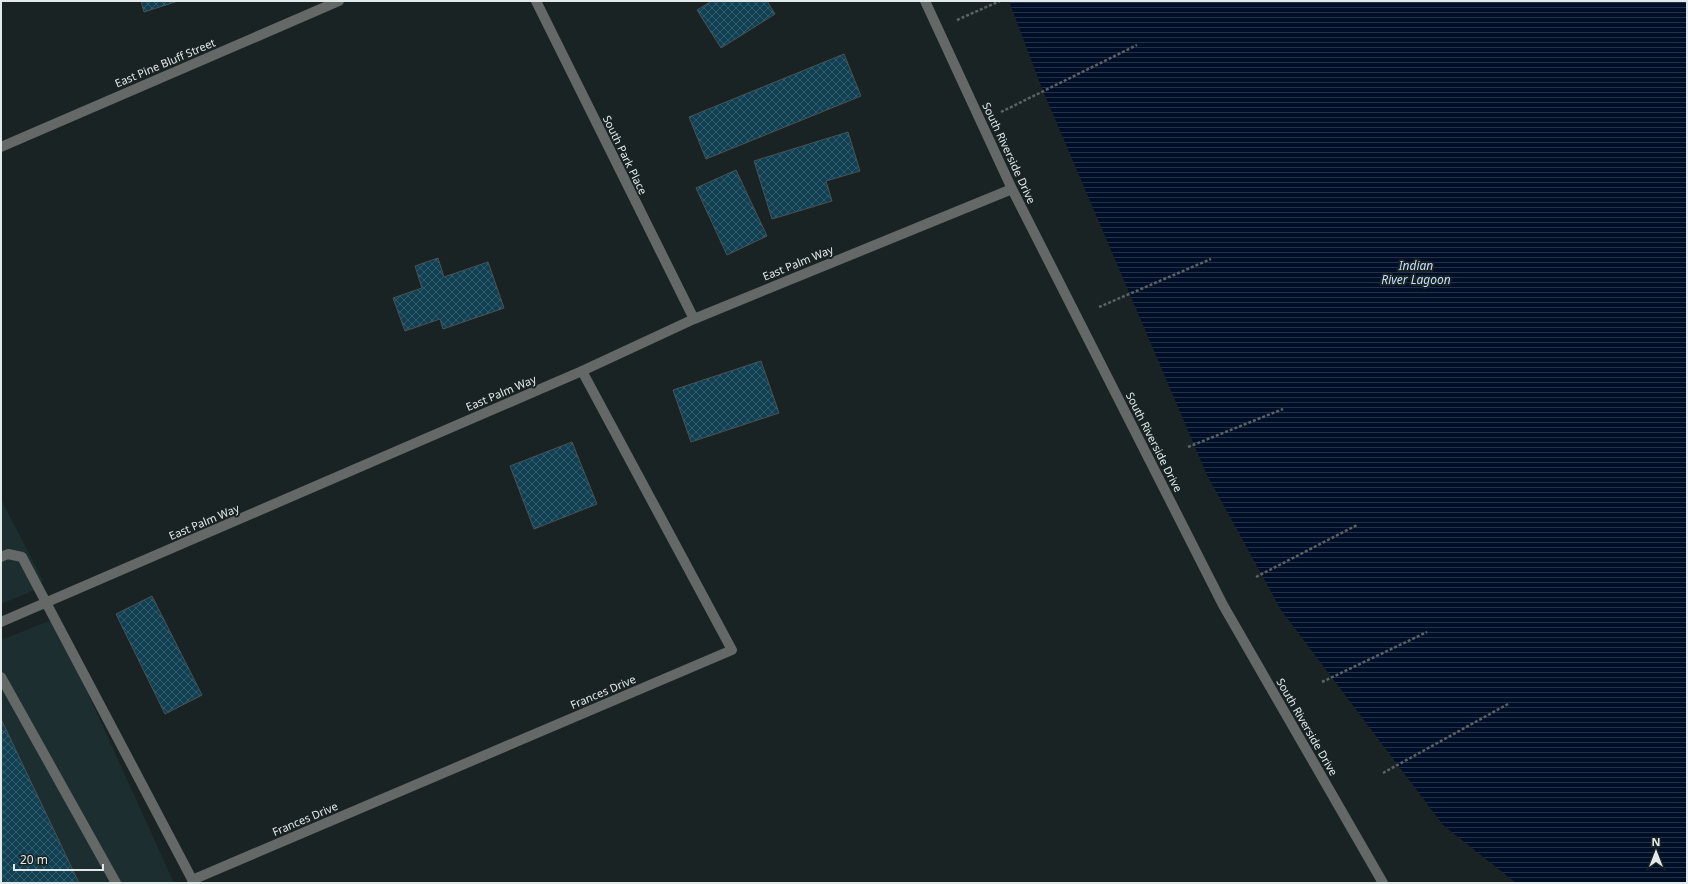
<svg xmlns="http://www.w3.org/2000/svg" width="1688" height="884" font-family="'Noto Sans',sans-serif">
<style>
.built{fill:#1c2e2f}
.water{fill:url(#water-rules)}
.building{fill:url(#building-cross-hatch);stroke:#4a5256}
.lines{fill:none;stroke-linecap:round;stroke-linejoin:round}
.path{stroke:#5b6364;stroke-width:2.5;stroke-dasharray:3 2;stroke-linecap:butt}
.minor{stroke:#646967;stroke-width:10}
.labels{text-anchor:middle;stroke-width:4;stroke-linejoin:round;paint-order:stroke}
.street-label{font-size:11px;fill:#e2e9e9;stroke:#1a2324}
.water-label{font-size:12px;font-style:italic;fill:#c6dfff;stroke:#1a2324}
</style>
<defs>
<pattern id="water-rules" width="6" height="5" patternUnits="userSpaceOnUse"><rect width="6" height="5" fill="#000e27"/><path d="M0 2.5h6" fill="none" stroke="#253146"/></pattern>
<pattern id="building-cross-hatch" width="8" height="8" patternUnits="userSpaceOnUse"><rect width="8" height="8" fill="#104052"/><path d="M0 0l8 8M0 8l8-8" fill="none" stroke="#325c6b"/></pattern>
</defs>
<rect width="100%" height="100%" fill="#1a2324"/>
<path class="built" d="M 1,499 L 43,581 L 38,584 L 40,588 L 1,604 Z
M 54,619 L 174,883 L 1,883 L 1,640 Z"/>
<path class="water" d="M 1009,1 L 1687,1 L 1687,883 L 1516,883 L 1443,825 L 1281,610 L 1207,475 L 1041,86 Z"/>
<path class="building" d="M 141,1 L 178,1 L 144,12 Z
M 712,1 L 767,1 L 775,14 L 721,48 L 697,10 Z
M 844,54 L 861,96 L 706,159 L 689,117 Z
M 848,132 L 860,171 L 826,181 L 832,201 L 772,219 L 754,161 Z
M 736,170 L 767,236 L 727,255 L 696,188 Z
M 438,258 L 444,277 L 488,262 L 504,308 L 443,329 L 440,319 L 405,331 L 393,298 L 422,288 L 415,266 Z
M 761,361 L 779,413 L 691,442 L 673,390 Z
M 572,442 L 597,504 L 534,529 L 510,466 Z
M 152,596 L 202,695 L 165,714 L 116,614 Z
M 1,719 L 79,883 L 1,883 Z"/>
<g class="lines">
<path class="path" d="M 957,20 L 1000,1
M 1001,112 L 1137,45
M 1099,307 L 1211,259
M 1188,447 L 1283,409
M 1256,577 L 1357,525
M 1322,682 L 1427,632
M 1383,773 L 1508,704"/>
<path class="minor" d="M 536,1 L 694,319
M 925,1 L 1012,189 L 1223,605 L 1383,883
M 1,147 L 339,1
M 1,557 L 8,554 L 22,557 L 194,883
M 1,622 L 582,371 L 694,319 L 1012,189
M 1,677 L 116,883
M 192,880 L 732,650 L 582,371"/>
</g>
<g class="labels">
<g class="street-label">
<text transform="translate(165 63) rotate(-23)" y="4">East Pine Bluff Street</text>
<text transform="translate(1009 153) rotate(65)" y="4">South Riverside Drive</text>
<text transform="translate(625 155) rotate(64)" y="4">South Park Place</text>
<text transform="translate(798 263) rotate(-22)" y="4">East Palm Way</text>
<text transform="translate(501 393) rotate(-23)" y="4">East Palm Way</text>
<text transform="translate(1154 442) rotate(63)" y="4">South Riverside Drive</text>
<text transform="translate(204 522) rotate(-23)" y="4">East Palm Way</text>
<text transform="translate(603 692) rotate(-23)" y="4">Frances Drive</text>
<text transform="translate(1307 727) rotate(60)" y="4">South Riverside Drive</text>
<text transform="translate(305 819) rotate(-23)" y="4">Frances Drive</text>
</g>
<g class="water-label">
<text x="1416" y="270">Indian<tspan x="1416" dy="14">River Lagoon</tspan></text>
</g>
</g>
<rect width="1688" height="884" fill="none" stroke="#e2e9e9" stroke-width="4"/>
<g transform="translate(1656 852)" stroke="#1a2324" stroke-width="3" paint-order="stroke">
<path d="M0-3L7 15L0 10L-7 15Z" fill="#e2e9e9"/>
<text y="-6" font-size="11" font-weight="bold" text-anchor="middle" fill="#e2e9e9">N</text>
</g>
<path d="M14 864v6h89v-6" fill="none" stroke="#e2e9e9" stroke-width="2"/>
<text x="20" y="864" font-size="12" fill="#e2e9e9" stroke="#1a2324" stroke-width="3" paint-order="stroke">20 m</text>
</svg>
